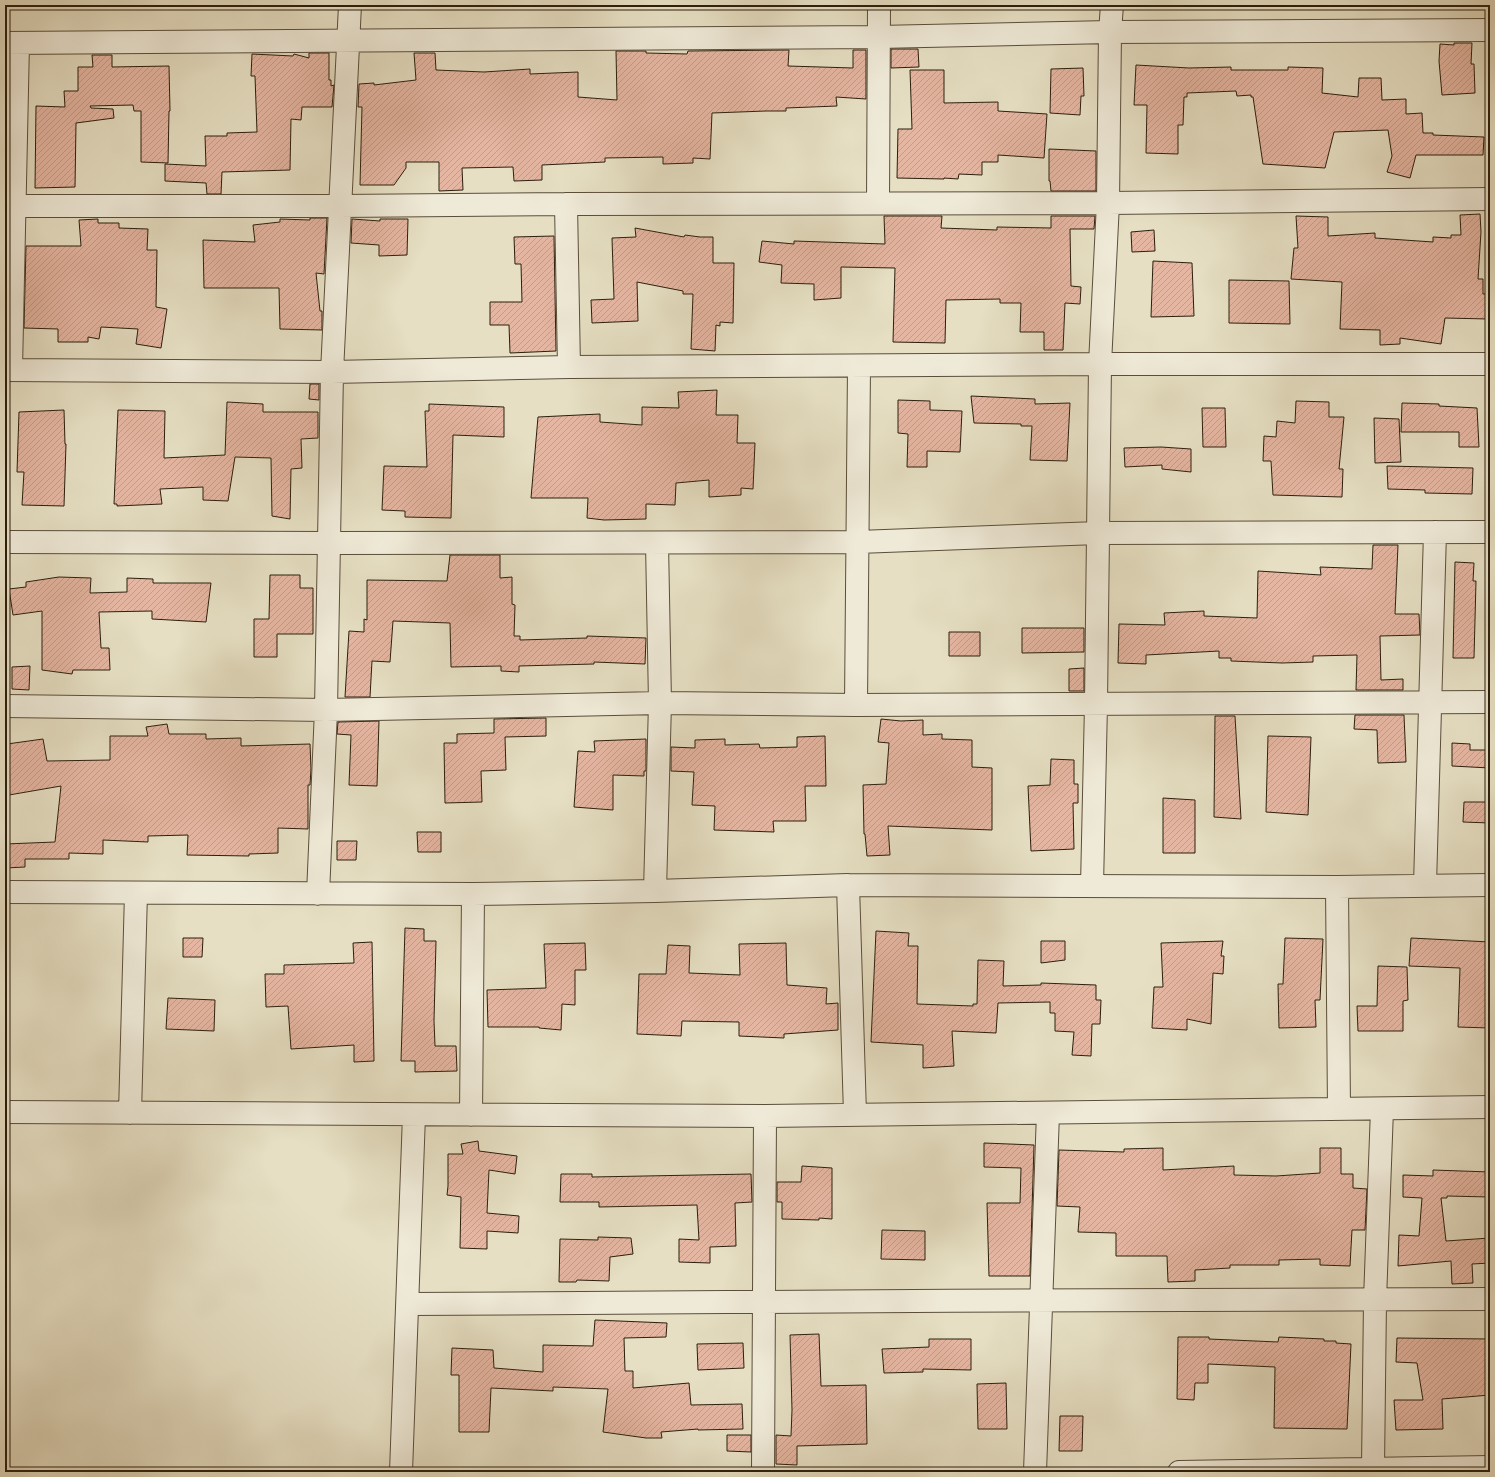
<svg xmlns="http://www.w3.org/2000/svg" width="1495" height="1477" font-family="Alegreya,serif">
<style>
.building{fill:url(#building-hatch);stroke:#2c1e0d}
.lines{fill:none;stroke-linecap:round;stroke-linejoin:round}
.minor-casing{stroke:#5a4e3a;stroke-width:24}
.minor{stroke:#efead8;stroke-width:22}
</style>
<defs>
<pattern id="building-hatch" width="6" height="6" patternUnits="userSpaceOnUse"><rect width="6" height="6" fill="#e5b6a2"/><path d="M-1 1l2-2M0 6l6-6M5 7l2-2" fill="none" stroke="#c59c8a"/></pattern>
</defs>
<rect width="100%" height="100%" fill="#e6dfc3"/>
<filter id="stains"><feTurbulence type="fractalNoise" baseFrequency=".005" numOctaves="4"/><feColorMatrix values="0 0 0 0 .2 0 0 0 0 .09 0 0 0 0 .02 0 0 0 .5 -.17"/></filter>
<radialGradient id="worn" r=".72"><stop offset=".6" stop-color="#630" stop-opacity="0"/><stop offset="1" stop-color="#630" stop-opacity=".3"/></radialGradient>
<path class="building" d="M 1454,43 L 1472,43 L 1471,64 L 1474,64 L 1475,93 L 1442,95 L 1439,61 L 1440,44 L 1454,45 Z
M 891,49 L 918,49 L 919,67 L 891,68 Z
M 789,50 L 788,66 L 853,68 L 853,50 L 866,50 L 866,99 L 836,97 L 837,106 L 786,108 L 786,111 L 766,111 L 712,113 L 710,159 L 693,158 L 693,163 L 663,164 L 663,157 L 605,158 L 605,162 L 542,165 L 542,180 L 514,181 L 513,167 L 462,168 L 463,190 L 439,191 L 439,162 L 406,162 L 406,168 L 394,185 L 360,185 L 362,107 L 358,107 L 359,84 L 374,83 L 374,85 L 416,80 L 414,53 L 435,53 L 436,70 L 484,72 L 530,69 L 530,74 L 578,72 L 578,97 L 617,100 L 616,51 L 646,51 L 646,53 L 687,54 L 688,51 Z
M 309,53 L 329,53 L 329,80 L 331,80 L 331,86 L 334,85 L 332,107 L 302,107 L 301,120 L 291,119 L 290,170 L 222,172 L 221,194 L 207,194 L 206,183 L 165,181 L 165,164 L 206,166 L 205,136 L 227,136 L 227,133 L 257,132 L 255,76 L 251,76 L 252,54 L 293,56 L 294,54 L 309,58 Z
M 92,55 L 112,55 L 112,67 L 169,66 L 170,111 L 169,111 L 168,163 L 141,162 L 141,111 L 134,111 L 133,105 L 90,106 L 91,108 L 113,109 L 114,118 L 76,123 L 75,187 L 35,188 L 36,106 L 65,107 L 64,91 L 78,91 L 78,67 L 93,67 Z
M 1136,65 L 1189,68 L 1231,67 L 1231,70 L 1288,70 L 1288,67 L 1323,68 L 1322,93 L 1358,97 L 1359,78 L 1381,78 L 1382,100 L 1406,99 L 1406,114 L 1422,113 L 1423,133 L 1433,133 L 1433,135 L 1484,137 L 1483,155 L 1416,155 L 1410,178 L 1387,172 L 1392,156 L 1388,130 L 1334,132 L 1325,168 L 1263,164 L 1253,97 L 1251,97 L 1251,95 L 1237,96 L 1236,91 L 1187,93 L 1187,97 L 1184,97 L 1183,125 L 1178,125 L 1178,154 L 1146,153 L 1147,105 L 1134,105 Z
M 1083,68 L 1084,96 L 1081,96 L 1080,115 L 1050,113 L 1051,69 Z
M 910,70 L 944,70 L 944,103 L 998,102 L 998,111 L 1047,114 L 1044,158 L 998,155 L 998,162 L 982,162 L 982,175 L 959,174 L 958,179 L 944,178 L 944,179 L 897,178 L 898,129 L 912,129 Z
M 1049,149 L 1096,151 L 1096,191 L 1051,191 L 1050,181 L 1049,181 Z
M 1480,214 L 1481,232 L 1478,279 L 1483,279 L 1483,294 L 1488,294 L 1488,319 L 1445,318 L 1441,344 L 1400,338 L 1400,344 L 1380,345 L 1380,330 L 1340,329 L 1342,282 L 1291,279 L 1294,248 L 1298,248 L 1296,216 L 1328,217 L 1328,236 L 1375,233 L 1375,238 L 1433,242 L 1433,237 L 1451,238 L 1451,235 L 1461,235 L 1460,215 Z
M 884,216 L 942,216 L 941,228 L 997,230 L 997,227 L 1051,228 L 1051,216 L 1095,216 L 1094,229 L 1070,229 L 1071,286 L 1081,287 L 1080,304 L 1065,303 L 1063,350 L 1044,350 L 1044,332 L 1020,332 L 1021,303 L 1000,303 L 1000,299 L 946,300 L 945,343 L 893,342 L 895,268 L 841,267 L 841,298 L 814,300 L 814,284 L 781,283 L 782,265 L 759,262 L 762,241 L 794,244 L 794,241 L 885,244 Z
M 310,218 L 327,218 L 324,274 L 316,273 L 320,311 L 322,311 L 322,330 L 280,329 L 279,288 L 204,288 L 203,240 L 255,242 L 253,225 L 280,222 L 280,219 L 310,220 Z
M 98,219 L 98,223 L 119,223 L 119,228 L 148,229 L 147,250 L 157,250 L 156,307 L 167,309 L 161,348 L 136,344 L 138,329 L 101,327 L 99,339 L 88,337 L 88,342 L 58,342 L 58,329 L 24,328 L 26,246 L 81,246 L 79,220 Z
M 352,219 L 380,221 L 380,219 L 408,219 L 407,255 L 379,256 L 379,245 L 351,243 Z
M 635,228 L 684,237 L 685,235 L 700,237 L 713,237 L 713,263 L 734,263 L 733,323 L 720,322 L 720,326 L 716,325 L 715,351 L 691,349 L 693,294 L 683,294 L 683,291 L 637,282 L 638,321 L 592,323 L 591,300 L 614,299 L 612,238 L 636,237 Z
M 1154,230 L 1155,251 L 1132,252 L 1131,232 Z
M 554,236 L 556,351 L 510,353 L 509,325 L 490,325 L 490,302 L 522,302 L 521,264 L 515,264 L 514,237 Z
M 1153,261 L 1192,263 L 1194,316 L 1151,317 Z
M 1229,280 L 1289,281 L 1290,324 L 1229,323 Z
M 310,384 L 319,384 L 319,400 L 309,399 Z
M 717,390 L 716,415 L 738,415 L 737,443 L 755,443 L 753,489 L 741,488 L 741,495 L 709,497 L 709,480 L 676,483 L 675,505 L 646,504 L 646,519 L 604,520 L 587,518 L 588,498 L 531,498 L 538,417 L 600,414 L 600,422 L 642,425 L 642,407 L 679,408 L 678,392 Z
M 971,396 L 1035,399 L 1035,404 L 1070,403 L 1067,461 L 1030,460 L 1032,426 L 1021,426 L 1021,424 L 974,423 Z
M 898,400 L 930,401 L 930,410 L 962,411 L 960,452 L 927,451 L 927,467 L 907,467 L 908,434 L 898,433 Z
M 1296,401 L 1329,402 L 1329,417 L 1344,417 L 1339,469 L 1343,469 L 1342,497 L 1273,495 L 1271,461 L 1263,461 L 1264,436 L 1276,437 L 1277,421 L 1295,423 Z
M 227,402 L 263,404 L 263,412 L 318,412 L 318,438 L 301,439 L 302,468 L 291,469 L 290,519 L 272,516 L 271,458 L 235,457 L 228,501 L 203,500 L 203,487 L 160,489 L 162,504 L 117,506 L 117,504 L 114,504 L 118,410 L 165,411 L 164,458 L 225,455 Z
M 1402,403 L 1439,404 L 1439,406 L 1477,408 L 1479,447 L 1459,447 L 1459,432 L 1401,432 Z
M 429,404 L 504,407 L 504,437 L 453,435 L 451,518 L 405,517 L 405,511 L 382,510 L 384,466 L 427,467 L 425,411 L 429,411 Z
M 1202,408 L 1225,408 L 1226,447 L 1203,447 Z
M 64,410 L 65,444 L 66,444 L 64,506 L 22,505 L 24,472 L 17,472 L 19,412 Z
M 1374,418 L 1399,419 L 1401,462 L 1375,463 Z
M 1161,447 L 1191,449 L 1191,472 L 1162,469 L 1162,465 L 1125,467 L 1124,448 Z
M 1387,466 L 1473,468 L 1472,494 L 1425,493 L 1425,490 L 1388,489 Z
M 1373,545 L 1398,545 L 1395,614 L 1419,614 L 1420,635 L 1380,636 L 1381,680 L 1403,679 L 1403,690 L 1356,690 L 1357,655 L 1313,656 L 1313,662 L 1282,663 L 1231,661 L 1231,658 L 1219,658 L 1219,651 L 1146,655 L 1146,664 L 1118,663 L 1119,624 L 1165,625 L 1164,613 L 1204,611 L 1204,616 L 1257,618 L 1258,571 L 1321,575 L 1320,567 L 1372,569 Z
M 450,555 L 500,555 L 500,578 L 512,577 L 512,604 L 515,605 L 514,636 L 520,636 L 520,640 L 587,638 L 587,636 L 646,638 L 645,664 L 594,662 L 594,664 L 519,666 L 519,672 L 501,671 L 501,666 L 451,667 L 450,623 L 393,621 L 390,662 L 372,661 L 370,697 L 345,697 L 349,631 L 364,632 L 364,619 L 367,620 L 367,580 L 447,581 Z
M 1455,562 L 1474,563 L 1473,581 L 1476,581 L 1474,658 L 1453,658 Z
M 270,575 L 300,575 L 300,588 L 313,588 L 313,634 L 277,634 L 277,657 L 254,657 L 254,619 L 269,619 Z
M 59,577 L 91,578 L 90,593 L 127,592 L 127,578 L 153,579 L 153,583 L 211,583 L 206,622 L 152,619 L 152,611 L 99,612 L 101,648 L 109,648 L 110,670 L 73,670 L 72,674 L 42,670 L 42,611 L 13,615 L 9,589 L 26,587 L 26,582 Z
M 1022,628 L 1084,628 L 1084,652 L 1022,653 Z
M 949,632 L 980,632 L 980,656 L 949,656 Z
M 30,666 L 29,690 L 12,689 L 12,667 Z
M 1084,668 L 1084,691 L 1069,691 L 1069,669 Z
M 1355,715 L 1404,715 L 1406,762 L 1378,763 L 1377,730 L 1354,729 Z
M 1215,716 L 1235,716 L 1241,819 L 1214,817 Z
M 546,718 L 546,736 L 505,737 L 506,770 L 481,771 L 482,802 L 445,803 L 444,743 L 457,743 L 457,734 L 494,733 L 494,719 Z
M 881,719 L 901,721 L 923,720 L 923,735 L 942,734 L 942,739 L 972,740 L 972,767 L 992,768 L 992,830 L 888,826 L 890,855 L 867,856 L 865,834 L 864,834 L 863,785 L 886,784 L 889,743 L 878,742 Z
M 379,721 L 377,786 L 349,785 L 351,735 L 337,734 L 338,722 Z
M 167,724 L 169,734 L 206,734 L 206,739 L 241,738 L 241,746 L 310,744 L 311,769 L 310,785 L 308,785 L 308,829 L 278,828 L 278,853 L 249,854 L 249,856 L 187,855 L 188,835 L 148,836 L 148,842 L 103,840 L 103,854 L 69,853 L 69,859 L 25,859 L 25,867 L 5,868 L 5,844 L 55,842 L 61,786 L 9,795 L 6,776 L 9,775 L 7,744 L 43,739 L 47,761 L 110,760 L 110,736 L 148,736 L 146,727 Z
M 825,736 L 826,786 L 805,786 L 806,821 L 773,821 L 774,832 L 714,830 L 715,806 L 692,805 L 694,772 L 671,771 L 671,747 L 695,748 L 695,740 L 725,739 L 725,745 L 759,744 L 760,748 L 797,747 L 797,737 Z
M 1268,736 L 1311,737 L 1308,815 L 1266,812 Z
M 646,739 L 646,771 L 644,771 L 644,776 L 613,775 L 613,810 L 574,807 L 578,751 L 595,752 L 594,741 Z
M 1452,743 L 1470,744 L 1470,750 L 1490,750 L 1490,768 L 1452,766 Z
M 1051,759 L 1074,760 L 1074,784 L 1078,784 L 1078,803 L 1073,803 L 1074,849 L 1031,851 L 1028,786 L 1050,785 Z
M 1163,798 L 1195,800 L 1195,853 L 1163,853 Z
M 1464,802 L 1490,802 L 1490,823 L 1463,822 Z
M 417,832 L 441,832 L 441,852 L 418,852 Z
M 337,841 L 357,841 L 356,860 L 337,860 Z
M 405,928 L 424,929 L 424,941 L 436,941 L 434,1021 L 435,1046 L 456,1046 L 457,1071 L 415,1072 L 415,1061 L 401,1061 Z
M 876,931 L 909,933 L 908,946 L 918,946 L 917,1004 L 973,1006 L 973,1004 L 977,1004 L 978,960 L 1004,961 L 1003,986 L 1041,985 L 1041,983 L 1096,985 L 1096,1000 L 1101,1000 L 1100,1024 L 1092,1024 L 1091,1056 L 1072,1055 L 1074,1032 L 1055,1031 L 1055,1013 L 1050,1013 L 1050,1002 L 998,1003 L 996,1033 L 952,1031 L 954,1066 L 923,1068 L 923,1045 L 871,1042 Z
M 183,938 L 203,938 L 202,957 L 183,957 Z
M 1285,938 L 1323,939 L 1320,1000 L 1315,1000 L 1316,1027 L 1279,1028 L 1278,984 L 1283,984 Z
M 1411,938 L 1490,942 L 1490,1028 L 1458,1027 L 1460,968 L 1409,966 Z
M 1041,941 L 1065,941 L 1065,960 L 1041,963 Z
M 1223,941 L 1221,956 L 1224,956 L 1223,974 L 1213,973 L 1211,1024 L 1187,1019 L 1187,1030 L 1152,1028 L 1154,987 L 1163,987 L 1161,943 Z
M 372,942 L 374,1061 L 354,1062 L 354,1045 L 291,1049 L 288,1006 L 266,1007 L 265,974 L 284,974 L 284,965 L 354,963 L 353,943 Z
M 585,943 L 586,970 L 575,970 L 575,1005 L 562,1004 L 561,1030 L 539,1028 L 539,1027 L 488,1027 L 487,990 L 546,988 L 544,944 Z
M 786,943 L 787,985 L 827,988 L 826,1004 L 838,1003 L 838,1030 L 784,1034 L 784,1038 L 739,1036 L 739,1022 L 682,1021 L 681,1036 L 637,1034 L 639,974 L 666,974 L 668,945 L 690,946 L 689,973 L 740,975 L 739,944 Z
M 1378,966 L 1407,967 L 1408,1000 L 1403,1001 L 1403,1031 L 1358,1031 L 1357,1006 L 1377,1006 Z
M 168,998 L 215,1000 L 214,1031 L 166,1029 Z
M 478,1141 L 479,1151 L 517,1156 L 515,1174 L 489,1170 L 487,1213 L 519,1216 L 518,1233 L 487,1231 L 487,1249 L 460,1248 L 461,1197 L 447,1195 L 448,1186 L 448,1154 L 463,1154 L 461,1144 Z
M 984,1143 L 1034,1145 L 1030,1276 L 989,1276 L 987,1203 L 1020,1203 L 1021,1168 L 984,1167 Z
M 1163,1148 L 1163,1170 L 1234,1166 L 1234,1175 L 1276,1176 L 1320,1173 L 1320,1148 L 1341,1148 L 1341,1174 L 1353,1174 L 1353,1188 L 1367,1189 L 1365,1230 L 1352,1230 L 1350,1266 L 1320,1265 L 1320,1259 L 1279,1260 L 1279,1265 L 1230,1265 L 1230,1268 L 1195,1270 L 1195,1281 L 1168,1282 L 1167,1256 L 1116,1256 L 1116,1233 L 1078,1232 L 1080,1207 L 1057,1206 L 1059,1150 L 1124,1152 L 1124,1149 Z
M 802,1166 L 832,1168 L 832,1219 L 819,1218 L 819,1220 L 782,1219 L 782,1202 L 777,1202 L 777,1182 L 801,1182 Z
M 1433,1170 L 1490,1172 L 1490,1197 L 1447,1196 L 1447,1198 L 1441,1198 L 1446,1241 L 1490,1238 L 1490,1263 L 1472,1264 L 1473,1283 L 1452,1284 L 1451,1261 L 1398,1266 L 1399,1235 L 1419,1236 L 1422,1198 L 1403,1197 L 1403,1175 L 1433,1176 Z
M 561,1174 L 592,1174 L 592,1177 L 751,1174 L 752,1202 L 735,1203 L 736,1246 L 710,1247 L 710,1263 L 679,1262 L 679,1239 L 699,1240 L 697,1205 L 599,1207 L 599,1202 L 560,1202 Z
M 882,1230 L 925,1231 L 925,1260 L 881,1259 Z
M 598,1237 L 631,1238 L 633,1254 L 610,1257 L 609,1281 L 577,1280 L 576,1282 L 559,1282 L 560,1239 L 598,1240 Z
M 595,1320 L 667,1323 L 666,1337 L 624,1338 L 625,1371 L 633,1371 L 633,1388 L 689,1383 L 691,1405 L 742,1404 L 743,1429 L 698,1430 L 698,1429 L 661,1432 L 662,1438 L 646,1438 L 603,1432 L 608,1389 L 553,1387 L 553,1391 L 491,1388 L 489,1432 L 459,1432 L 459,1375 L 451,1375 L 452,1348 L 493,1350 L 494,1368 L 543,1372 L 543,1345 L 593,1346 Z
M 819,1334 L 821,1386 L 866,1385 L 867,1444 L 797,1446 L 797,1465 L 776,1464 L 776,1435 L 791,1436 L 792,1410 L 790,1335 Z
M 1178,1337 L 1209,1337 L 1209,1339 L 1278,1342 L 1279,1337 L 1324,1339 L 1324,1341 L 1336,1341 L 1336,1343 L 1351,1344 L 1347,1429 L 1274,1428 L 1275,1367 L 1208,1364 L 1208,1383 L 1195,1383 L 1194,1400 L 1177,1399 Z
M 1397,1338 L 1490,1339 L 1490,1395 L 1442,1399 L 1443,1429 L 1396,1430 L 1394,1400 L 1423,1400 L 1417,1363 L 1396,1362 Z
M 929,1339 L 971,1339 L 971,1370 L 923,1369 L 923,1372 L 884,1373 L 882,1349 L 929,1347 Z
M 743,1343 L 744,1368 L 698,1370 L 697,1344 Z
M 1006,1383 L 1007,1429 L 978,1429 L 977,1384 Z
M 1060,1416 L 1083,1416 L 1082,1451 L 1059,1451 Z
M 727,1435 L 751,1435 L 751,1452 L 727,1451 Z"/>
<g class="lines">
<defs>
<path id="minor" d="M 5,43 L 878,37 L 1110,32 L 1490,30
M 878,203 L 879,5
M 566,204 L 569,367
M 5,206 L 340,206 L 566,204 L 1108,203 L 1490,199
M 5,370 L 332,372 L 569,367 L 1100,364 L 1490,364
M 11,370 L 18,43
M 5,542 L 328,543 L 858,542 L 1098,533 L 1490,532
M 856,705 L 859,366
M 5,706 L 326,710 L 660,703 L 856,705 L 1490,702
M 848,885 L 855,1114
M 1425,885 L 1435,532
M 1092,886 L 1096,704 L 1100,364 L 1108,203 L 1110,32 L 1112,5
M 1337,887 L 1339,1109
M 655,891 L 660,703 L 657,543
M 5,892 L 473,894 L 655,891 L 848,885 L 1337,887 L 1490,885
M 318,894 L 326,710 L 332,372 L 350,5
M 5,1112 L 765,1116 L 1490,1107
M 130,1113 L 136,893
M 471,1115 L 473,894
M 408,1304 C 769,1301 1129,1300 1490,1299
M 1373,1468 L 1375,1300 L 1382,1109
M 401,1472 L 414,1115
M 763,1472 L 765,1116
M 1035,1472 L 1048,1113
M 1179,1472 L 1490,1467"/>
</defs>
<use href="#minor" class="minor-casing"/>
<use href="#minor" class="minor"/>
</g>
<rect width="1495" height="1477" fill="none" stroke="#e6dfc3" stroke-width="20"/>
<rect x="6" y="6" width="1483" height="1465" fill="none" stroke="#2c1e0d" stroke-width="2"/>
<rect x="10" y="10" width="1475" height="1457" fill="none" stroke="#2c1e0d"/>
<rect width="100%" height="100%" filter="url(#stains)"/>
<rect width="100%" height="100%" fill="url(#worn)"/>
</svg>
